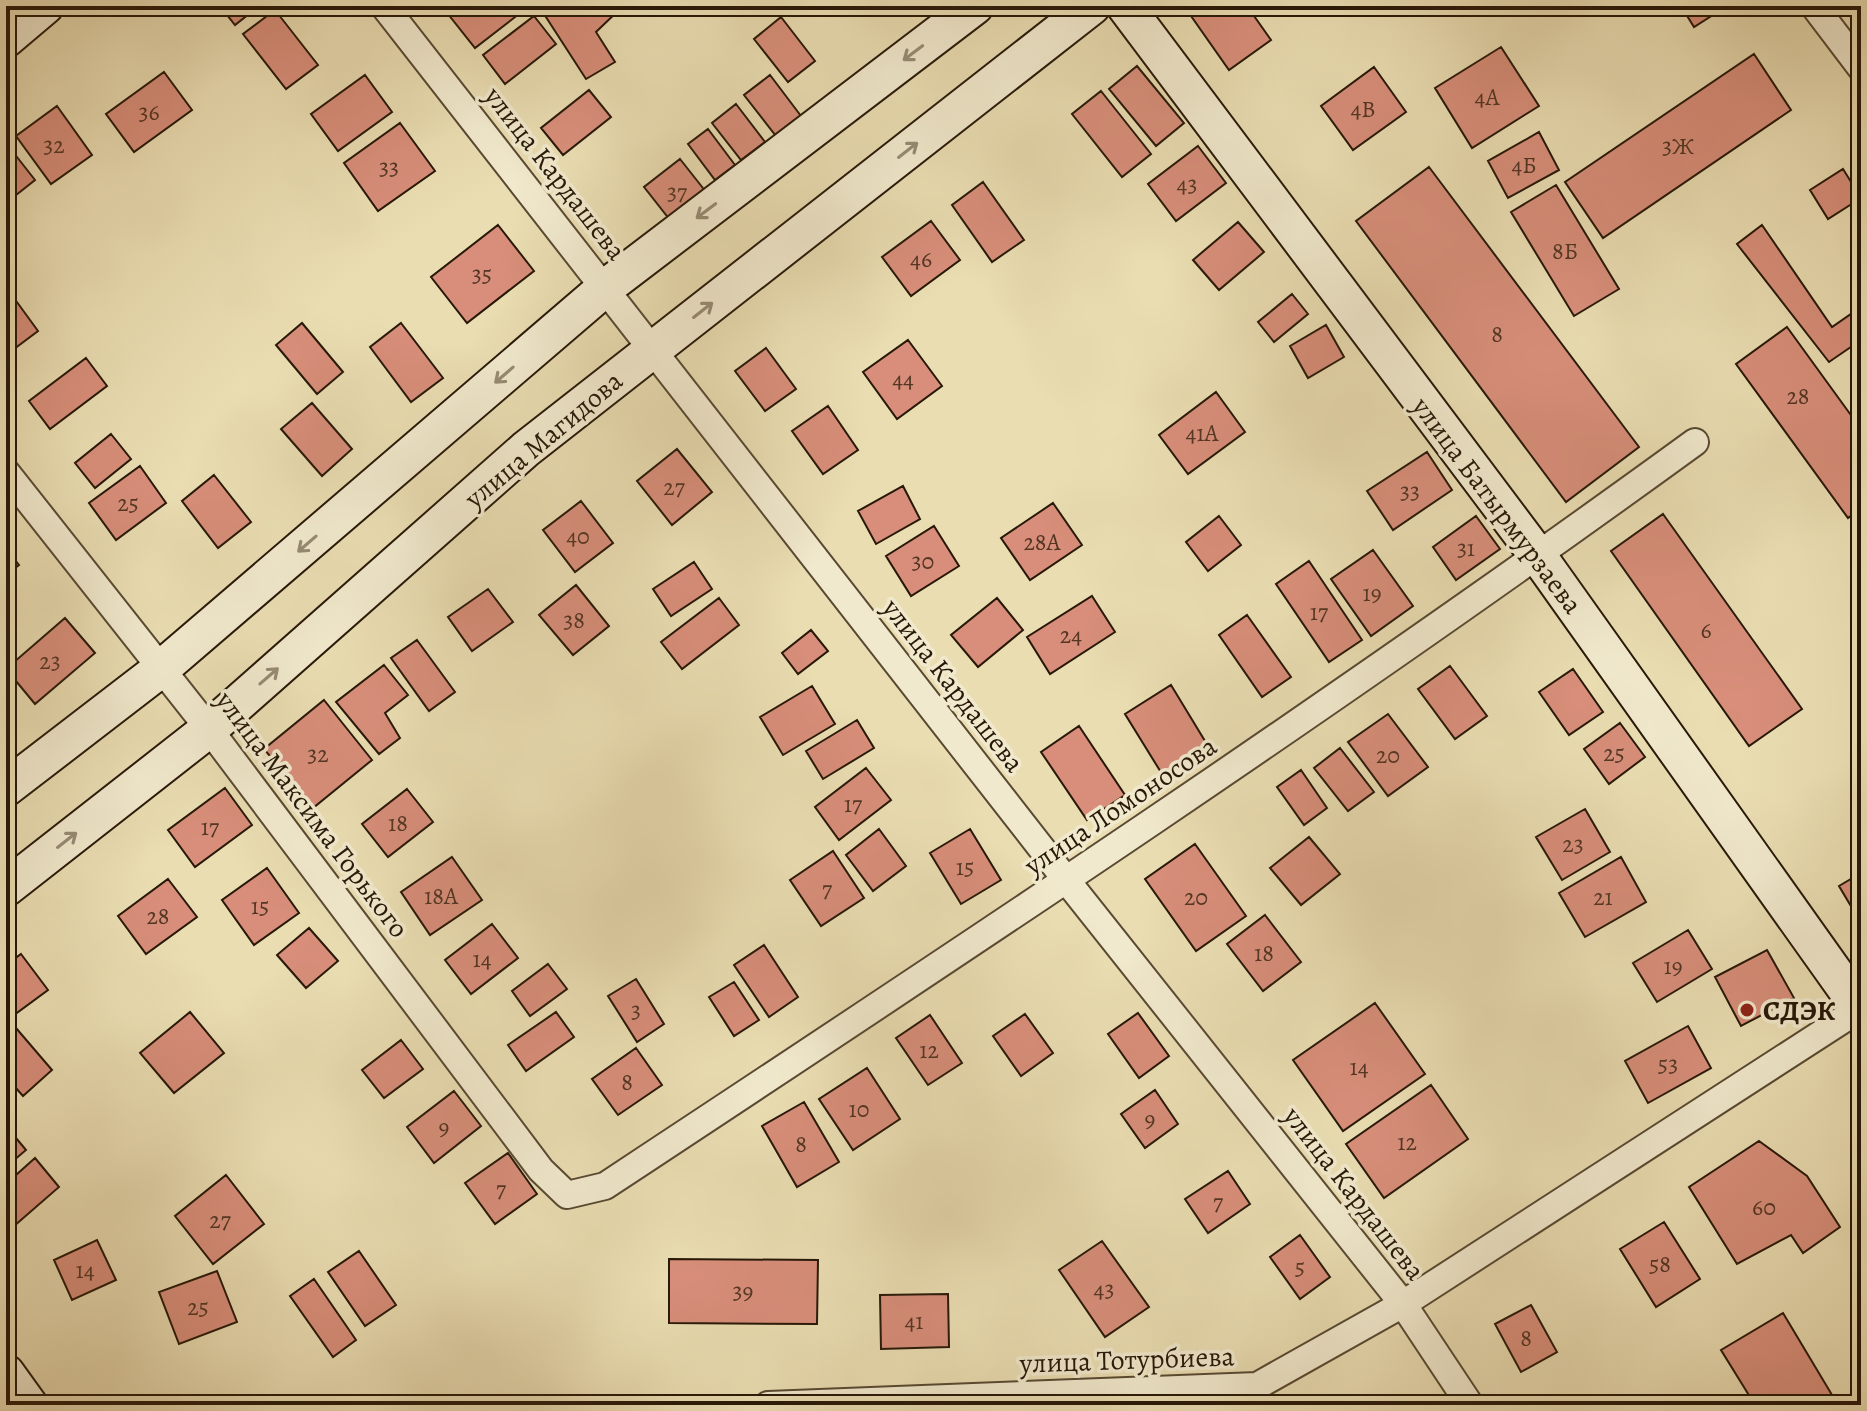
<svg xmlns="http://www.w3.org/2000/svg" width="1867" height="1411" font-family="Alegreya,serif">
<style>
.building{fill:#d88e7a;stroke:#271808;stroke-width:2}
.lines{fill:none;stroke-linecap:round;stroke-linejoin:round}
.street-casing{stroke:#584932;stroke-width:30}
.secondary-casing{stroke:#271808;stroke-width:40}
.street{stroke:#f1e9cd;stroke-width:26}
.secondary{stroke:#f1e9cd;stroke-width:36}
.oneway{stroke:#968b74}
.poi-dot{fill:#8f2418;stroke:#f1e9cd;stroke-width:3}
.labels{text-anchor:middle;stroke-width:7;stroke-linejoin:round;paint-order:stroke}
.number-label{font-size:24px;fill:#533624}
.street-label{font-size:28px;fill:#271808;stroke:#f1e9cd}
.poi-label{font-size:28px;font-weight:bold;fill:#271808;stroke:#f1e9cd;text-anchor:start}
</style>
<rect width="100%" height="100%" fill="#eaddb2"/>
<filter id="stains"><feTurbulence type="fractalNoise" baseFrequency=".0025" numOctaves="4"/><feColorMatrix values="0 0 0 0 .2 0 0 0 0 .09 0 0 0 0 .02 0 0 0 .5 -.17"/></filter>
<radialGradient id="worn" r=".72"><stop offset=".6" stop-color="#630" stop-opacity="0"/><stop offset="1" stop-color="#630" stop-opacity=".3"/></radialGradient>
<path class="building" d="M 220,6 L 259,6 L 235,25 Z
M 448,6 L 527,6 L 528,7 L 475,48 L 444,9 Z
M 555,6 L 620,6 L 621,8 L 596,32 L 615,62 L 586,79 L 544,14 Z
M 1184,6 L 1247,6 L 1271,40 L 1229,70 Z
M 1681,6 L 1727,6 L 1694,27 Z
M 275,10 L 318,65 L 286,89 L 243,34 Z
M 534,16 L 556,44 L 505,84 L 483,55 Z
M 781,17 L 815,61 L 788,82 L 754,39 Z
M 1501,47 L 1539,106 L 1472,148 L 1435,88 Z
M 1754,54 L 1791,110 L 1603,238 L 1565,182 Z
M 1137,66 L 1184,123 L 1156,146 L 1109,89 Z
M 1374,67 L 1406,112 L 1353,150 L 1321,106 Z
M 164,72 L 192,110 L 134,152 L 106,114 Z
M 365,75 L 392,112 L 338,151 L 311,114 Z
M 770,75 L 801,116 L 776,136 L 744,95 Z
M 589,90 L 611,117 L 563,155 L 541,128 Z
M 1101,91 L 1151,154 L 1122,177 L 1072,114 Z
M 736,104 L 765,142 L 741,160 L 712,123 Z
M 57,106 L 92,155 L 51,184 L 16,136 Z
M 400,123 L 435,171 L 378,211 L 344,163 Z
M 708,129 L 735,165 L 715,180 L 688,144 Z
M 1539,132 L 1559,170 L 1508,198 L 1488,161 Z
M 6,143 L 35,180 L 6,203 Z
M 1198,146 L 1226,183 L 1176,221 L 1148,184 Z
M 680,159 L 710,197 L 674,225 L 644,187 Z
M 1429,167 L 1639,447 L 1566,502 L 1356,221 Z
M 1843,169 L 1861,198 L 1828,219 L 1810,190 Z
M 983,182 L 1024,240 L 992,262 L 952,205 Z
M 1556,185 L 1619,289 L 1574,316 L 1511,212 Z
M 931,221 L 960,260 L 911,296 L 882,257 Z
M 1238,222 L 1264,252 L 1219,290 L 1193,260 Z
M 498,225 L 534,271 L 467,323 L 431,277 Z
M 1762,225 L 1832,327 L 1861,307 L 1861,340 L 1829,362 L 1737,244 Z
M 6,287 L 38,331 L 6,355 Z
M 1292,294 L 1308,314 L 1274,342 L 1258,322 Z
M 302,323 L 343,372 L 317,394 L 276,345 Z
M 401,323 L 443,378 L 411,402 L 370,347 Z
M 1326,325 L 1344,357 L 1308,378 L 1290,346 Z
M 1787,327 L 1861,429 L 1861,508 L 1848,518 L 1736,364 Z
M 908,340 L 942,386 L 897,419 L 863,372 Z
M 766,348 L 796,389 L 765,411 L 735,371 Z
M 86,358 L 107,386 L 50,429 L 29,401 Z
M 1216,392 L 1245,432 L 1188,474 L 1159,435 Z
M 312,403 L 352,449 L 322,476 L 281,429 Z
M 828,406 L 858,450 L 823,474 L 792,431 Z
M 111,434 L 131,459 L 95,488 L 75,463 Z
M 677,449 L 712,492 L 672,525 L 637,481 Z
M 1427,452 L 1452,490 L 1393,530 L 1367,491 Z
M 140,466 L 166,503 L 116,540 L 89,503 Z
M 214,475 L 251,522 L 218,548 L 182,501 Z
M 903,486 L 920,519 L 876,544 L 858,511 Z
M 581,501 L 613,543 L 575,572 L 543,530 Z
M 1053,503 L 1082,545 L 1030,580 L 1001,538 Z
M 1663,514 L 1802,709 L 1749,746 L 1611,551 Z
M 1219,516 L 1241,545 L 1208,571 L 1186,542 Z
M 1476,516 L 1500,549 L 1456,580 L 1433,547 Z
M 934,526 L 959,566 L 911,596 L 886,556 Z
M 6,548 L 19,565 L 6,575 Z
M 1373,550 L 1413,606 L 1371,636 L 1331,579 Z
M 1309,561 L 1362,640 L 1329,662 L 1276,584 Z
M 694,562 L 712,589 L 671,616 L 653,589 Z
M 576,585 L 609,626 L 573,655 L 539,615 Z
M 488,589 L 513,622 L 472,651 L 448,617 Z
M 1092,596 L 1115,632 L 1050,674 L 1027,637 Z
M 719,598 L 739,625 L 682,669 L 661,642 Z
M 997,598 L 1023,630 L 978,667 L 951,635 Z
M 1247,615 L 1291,677 L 1262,697 L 1219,635 Z
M 65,618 L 95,653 L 35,704 L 6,669 Z
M 811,630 L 828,651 L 798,674 L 782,653 Z
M 417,640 L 455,692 L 429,711 L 391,658 Z
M 384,665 L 408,695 L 385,713 L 400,738 L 379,754 L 336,702 Z
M 1450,666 L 1487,716 L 1455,739 L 1418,689 Z
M 1573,669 L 1603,712 L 1569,735 L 1539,692 Z
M 1171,685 L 1208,746 L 1162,774 L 1125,714 Z
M 812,686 L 835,724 L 783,755 L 760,717 Z
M 324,700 L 372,760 L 313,808 L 264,749 Z
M 1388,714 L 1428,767 L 1388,796 L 1348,742 Z
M 857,720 L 874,748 L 823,779 L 806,751 Z
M 1620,723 L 1645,757 L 1609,784 L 1584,749 Z
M 1079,726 L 1125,795 L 1087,820 L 1041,752 Z
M 1340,748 L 1374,792 L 1348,811 L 1314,768 Z
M 866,768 L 891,800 L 839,840 L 815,807 Z
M 1301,770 L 1327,808 L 1304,825 L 1277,787 Z
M 225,788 L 252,825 L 195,867 L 168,830 Z
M 407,789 L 433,822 L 388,857 L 362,824 Z
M 1585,809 L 1610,852 L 1562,880 L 1536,837 Z
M 879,829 L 906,866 L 873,891 L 846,855 Z
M 970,829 L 1001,880 L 961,904 L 930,853 Z
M 1309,837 L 1340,874 L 1301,905 L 1270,868 Z
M 1195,844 L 1246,916 L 1196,951 L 1145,879 Z
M 833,851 L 864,898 L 821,926 L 790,880 Z
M 452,857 L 482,900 L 430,935 L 401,892 Z
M 1621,857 L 1646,902 L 1585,937 L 1559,893 Z
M 267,868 L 299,913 L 254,945 L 222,900 Z
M 1861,873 L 1861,923 L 1839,886 Z
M 168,879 L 197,917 L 146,954 L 118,916 Z
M 1265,915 L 1301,962 L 1263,991 L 1227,944 Z
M 492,924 L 518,958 L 471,994 L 445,960 Z
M 309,928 L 338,961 L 306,988 L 277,955 Z
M 1688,930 L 1712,969 L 1657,1002 L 1633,963 Z
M 764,945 L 798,997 L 769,1017 L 734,965 Z
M 1767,950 L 1794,998 L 1741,1026 L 1715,977 Z
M 21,954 L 48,990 L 14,1015 L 6,1004 L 6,965 Z
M 548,964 L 567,989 L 530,1016 L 512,991 Z
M 636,979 L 664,1024 L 637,1042 L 608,996 Z
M 734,982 L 759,1020 L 734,1036 L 709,997 Z
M 1375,1003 L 1425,1074 L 1343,1131 L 1293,1060 Z
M 190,1012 L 224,1053 L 174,1093 L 140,1053 Z
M 556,1012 L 574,1037 L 526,1071 L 508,1045 Z
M 1138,1013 L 1169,1056 L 1139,1078 L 1108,1034 Z
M 1025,1014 L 1053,1053 L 1021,1076 L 993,1036 Z
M 930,1015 L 962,1063 L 928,1085 L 896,1038 Z
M 10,1021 L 52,1070 L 23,1096 L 6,1077 L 6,1025 Z
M 1688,1026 L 1711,1068 L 1648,1103 L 1625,1061 Z
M 401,1040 L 423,1069 L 384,1098 L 362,1070 Z
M 636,1048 L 662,1085 L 618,1115 L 592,1079 Z
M 867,1068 L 900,1119 L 853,1150 L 819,1099 Z
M 1431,1085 L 1468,1139 L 1384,1198 L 1346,1144 Z
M 1155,1090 L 1178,1124 L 1145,1148 L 1121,1114 Z
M 454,1091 L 481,1126 L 434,1163 L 407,1127 Z
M 804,1102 L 839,1162 L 797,1187 L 762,1126 Z
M 6,1126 L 26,1150 L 6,1167 Z
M 1759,1141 L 1807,1176 L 1840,1227 L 1803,1253 L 1791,1235 L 1737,1264 L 1689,1187 Z
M 508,1153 L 537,1194 L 495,1224 L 465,1183 Z
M 35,1158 L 59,1187 L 6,1233 L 6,1184 Z
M 1228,1171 L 1250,1204 L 1208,1233 L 1185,1199 Z
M 226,1175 L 264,1224 L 213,1264 L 175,1216 Z
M 1664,1222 L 1700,1279 L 1656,1307 L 1620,1249 Z
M 1300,1235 L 1330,1277 L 1300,1299 L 1270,1257 Z
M 97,1240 L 116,1280 L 72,1300 L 54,1260 Z
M 1102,1241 L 1149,1307 L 1105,1337 L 1059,1270 Z
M 359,1251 L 396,1305 L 365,1326 L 328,1272 Z
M 669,1259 L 818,1260 L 817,1324 L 669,1323 Z
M 217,1271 L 237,1322 L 179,1344 L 159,1292 Z
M 314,1279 L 356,1340 L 333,1357 L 290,1296 Z
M 948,1294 L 949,1347 L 881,1349 L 880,1295 Z
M 1531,1305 L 1557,1352 L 1521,1372 L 1495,1324 Z
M 1783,1313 L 1838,1405 L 1755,1405 L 1721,1350 Z"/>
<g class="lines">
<defs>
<path id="street" d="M 384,6 L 1067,881 L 1403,1304 L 1470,1405
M 1814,6 L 1861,68
M 6,472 L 209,729 L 541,1170 L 567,1195 L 605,1186 C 972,944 1339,701 1695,442
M 768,1405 L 1257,1386 L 1403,1304 L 1861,1008"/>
<path id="secondary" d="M 1125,6 L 1538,556 L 1861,1010
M 6,39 L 45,6
M 6,788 L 162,668 L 605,288 L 975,6
M 6,888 L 209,729 L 526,449 L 1092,6
M 6,1373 L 29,1405"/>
</defs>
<use href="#street" class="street-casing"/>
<use href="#secondary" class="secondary-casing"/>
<use href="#street" class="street"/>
<use href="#secondary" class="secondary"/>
</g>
<defs><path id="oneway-shaft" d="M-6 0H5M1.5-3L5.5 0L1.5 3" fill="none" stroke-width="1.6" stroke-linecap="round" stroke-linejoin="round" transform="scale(2)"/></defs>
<g class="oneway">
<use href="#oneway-shaft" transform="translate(913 53) rotate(143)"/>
<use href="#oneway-shaft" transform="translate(908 150) rotate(-38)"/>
<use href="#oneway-shaft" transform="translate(706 211) rotate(143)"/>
<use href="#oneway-shaft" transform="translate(703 310) rotate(-38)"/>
<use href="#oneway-shaft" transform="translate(504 375) rotate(139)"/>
<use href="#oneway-shaft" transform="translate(307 544) rotate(139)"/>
<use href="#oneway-shaft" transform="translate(269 676) rotate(-41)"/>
<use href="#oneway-shaft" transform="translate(67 840) rotate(-38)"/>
</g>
<circle class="poi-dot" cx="1747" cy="1010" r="8"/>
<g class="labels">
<g class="number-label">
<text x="1487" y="105">4А</text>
<text x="1363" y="117">4В</text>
<text x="149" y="120">36</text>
<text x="54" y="153">32</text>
<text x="1678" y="154">3Ж</text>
<text x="1524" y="173">4Б</text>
<text x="389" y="175">33</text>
<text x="1187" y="192">43</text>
<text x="677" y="200">37</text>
<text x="1565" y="259">8Б</text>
<text x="921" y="267">46</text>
<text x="482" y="282">35</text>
<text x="1497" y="342">8</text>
<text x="903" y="387">44</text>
<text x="1798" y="404">28</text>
<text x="1202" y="441">41А</text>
<text x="674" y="495">27</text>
<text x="1410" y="499">33</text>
<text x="128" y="511">25</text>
<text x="578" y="544">40</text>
<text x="1042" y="550">28А</text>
<text x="1466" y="556">31</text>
<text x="923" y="569">30</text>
<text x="1372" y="601">19</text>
<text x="1319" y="620">17</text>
<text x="574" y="628">38</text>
<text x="1706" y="638">6</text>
<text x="1071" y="643">24</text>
<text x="50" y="669">23</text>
<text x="1614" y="761">25</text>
<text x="318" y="762">32</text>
<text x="1388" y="763">20</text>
<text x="853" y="812">17</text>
<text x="398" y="831">18</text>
<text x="210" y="835">17</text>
<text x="1573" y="852">23</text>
<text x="965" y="875">15</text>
<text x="827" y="897">7</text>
<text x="441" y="904">18А</text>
<text x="1196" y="905">20</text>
<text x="1603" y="905">21</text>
<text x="260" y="914">15</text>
<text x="158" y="924">28</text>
<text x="1264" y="961">18</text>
<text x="482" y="967">14</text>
<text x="1673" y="974">19</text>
<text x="636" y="1018">3</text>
<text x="929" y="1058">12</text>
<text x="1668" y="1072">53</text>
<text x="1359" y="1075">14</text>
<text x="627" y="1090">8</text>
<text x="859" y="1117">10</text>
<text x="1150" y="1127">9</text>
<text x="444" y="1135">9</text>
<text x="1407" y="1150">12</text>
<text x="801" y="1152">8</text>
<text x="501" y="1197">7</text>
<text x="1218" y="1210">7</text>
<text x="1764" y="1215">60</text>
<text x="220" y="1228">27</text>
<text x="1660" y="1272">58</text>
<text x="1300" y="1275">5</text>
<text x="85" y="1278">14</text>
<text x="1104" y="1297">43</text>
<text x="743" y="1299">39</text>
<text x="198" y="1315">25</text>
<text x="914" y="1329">41</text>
<text x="1526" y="1346">8</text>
</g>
<g class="street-label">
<text transform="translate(556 173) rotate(52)" y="10">улица Кардашева</text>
<text transform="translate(543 439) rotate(-40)" y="10">улица Магидова</text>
<text transform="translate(1498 505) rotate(53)" y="10">улица Батырмурзаева</text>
<text transform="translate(954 685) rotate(52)" y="10">улица Кардашева</text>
<text transform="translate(1120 805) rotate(-34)" y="10">улица Ломоносова</text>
<text transform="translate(313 814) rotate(53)" y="10">улица Максима Горького</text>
<text transform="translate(1355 1193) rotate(52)" y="10">улица Кардашева</text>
<text transform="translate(1127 1359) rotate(-2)" y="10">улица Тотурбиева</text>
</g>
<g class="poi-label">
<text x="1763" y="1020">СДЭК</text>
</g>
</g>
<rect width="1867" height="1411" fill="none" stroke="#eaddb2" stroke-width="32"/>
<rect x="8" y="8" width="1851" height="1395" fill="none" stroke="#271808" stroke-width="4"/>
<rect x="16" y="16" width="1835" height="1379" fill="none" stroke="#271808" stroke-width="2"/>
<rect width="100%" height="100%" filter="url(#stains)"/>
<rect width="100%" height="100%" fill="url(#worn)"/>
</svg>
